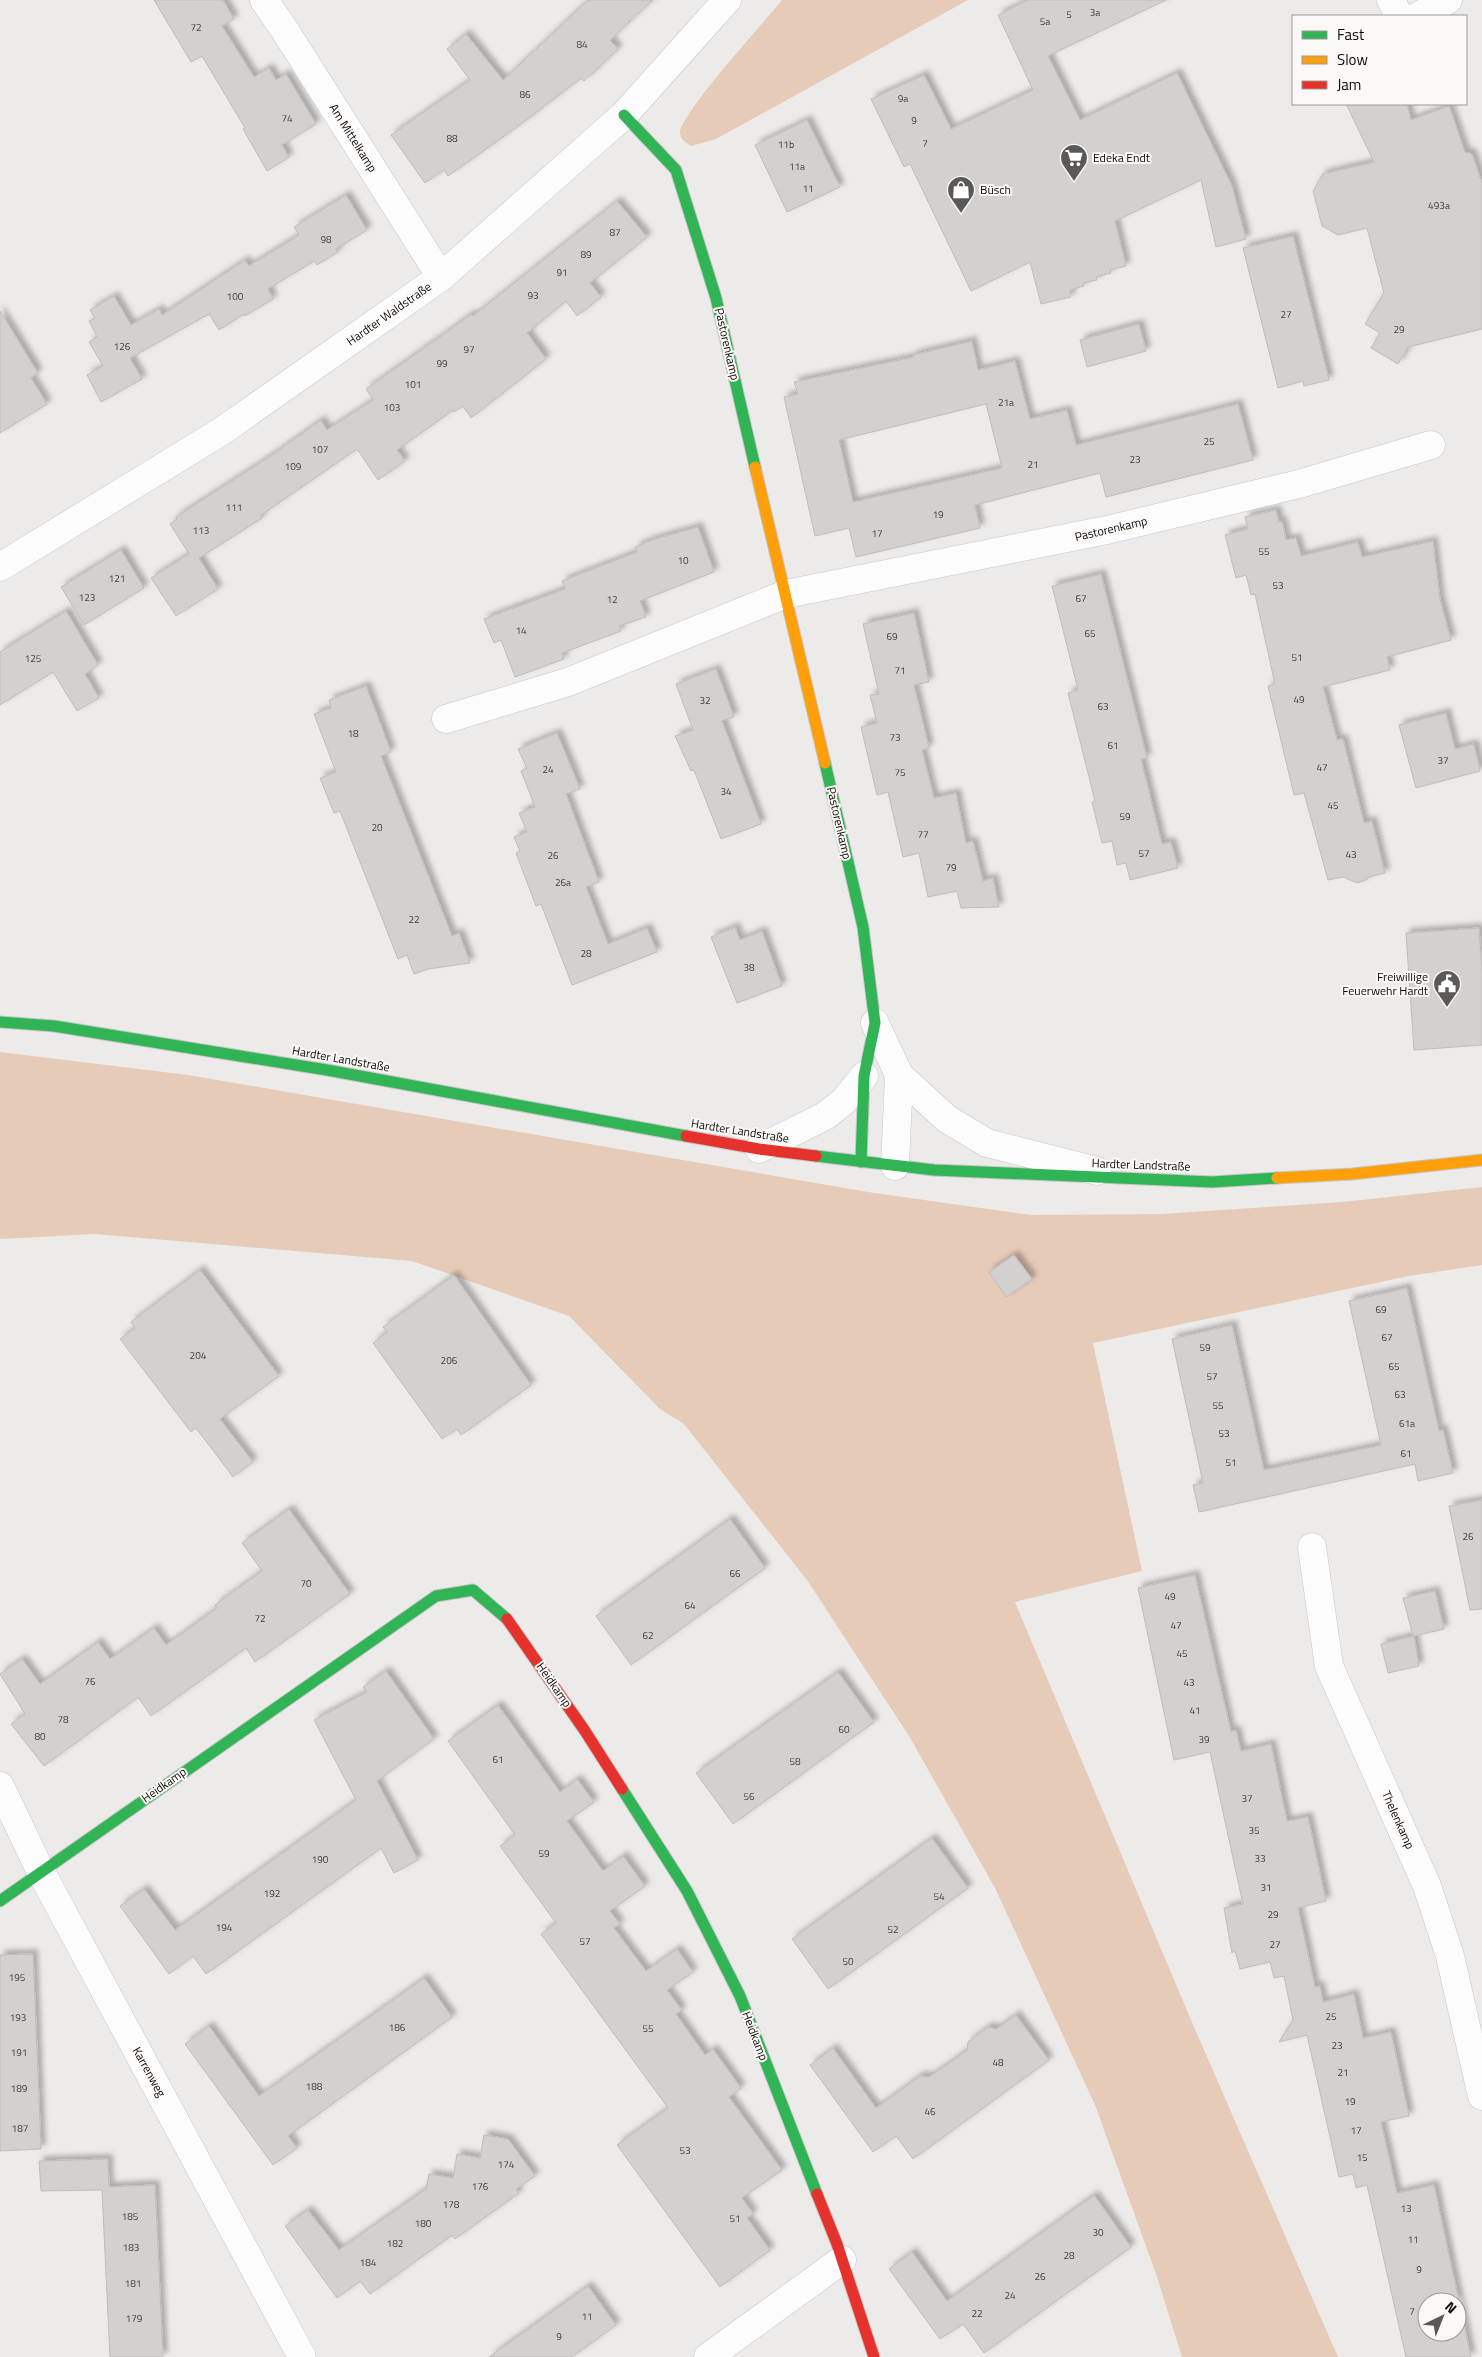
<svg xmlns="http://www.w3.org/2000/svg" width="1482" height="2357" font-family="'Titillium Web',sans-serif">
<style>
.green{fill:#e7cbb9}
.building{fill:#d3d1d0;stroke:#bfbdbc;fill-rule:evenodd;filter:url(#shadow)}
.lines{fill:none;stroke-linecap:round;stroke-linejoin:round}
.street-casing{stroke:#c8c6c6;stroke-width:29}
.fast-casing{stroke:#c8c6c6;stroke-width:13}
.slow-casing{stroke:#c8c6c6;stroke-width:13}
.jam-casing{stroke:#c8c6c6;stroke-width:13}
.street{stroke:#fcfcfc;stroke-width:28}
.fast{stroke:#30b455;stroke-width:11}
.slow{stroke:#ff9f0a;stroke-width:11}
.jam{stroke:#e5322d;stroke-width:11}
.labels{text-anchor:middle;stroke-width:4;stroke-linejoin:round;paint-order:stroke}
.number-label{font-size:10px;fill:#3e3c3c}
.street-label{font-size:12px;fill:#0c0b0a;stroke:#fbf8f5}
.poi-label{font-size:12px;fill:#0c0b0a;stroke:#fbf8f5;text-anchor:start}
</style>
<defs>
<filter id="shadow"><feDropShadow dx="4.5" dy="-4.5" stdDeviation="2.5" flood-color="#0004"/></filter>
</defs>
<rect width="100%" height="100%" fill="#edebe9"/>
<path class="green" d="M 782,0 L 968,0 L 716,139 L 691,146 C 686,143 680,139 680,132 C 681,113 766,20 782,0 Z
M 0,1052 L 188,1075 L 868,1192 L 1031,1215 L 1161,1214 L 1342,1202 L 1482,1187 L 1482,1265 L 1409,1276 L 1093,1343 L 1142,1571 L 1015,1602 L 1191,2020 L 1338,2357 L 1182,2357 L 1156,2274 L 1095,2105 L 995,1888 L 909,1736 L 807,1580 L 684,1424 L 660,1409 L 569,1316 L 412,1261 L 95,1234 L 0,1239 Z"/>
<path class="building" d="M 154,0 L 223,0 L 234,19 L 222,26 L 254,77 L 269,68 L 276,80 L 286,74 L 316,124 L 282,145 L 289,157 L 267,171 L 243,129 L 245,128 L 202,56 L 191,62 Z
M 588,0 L 652,0 L 610,40 L 618,49 L 584,81 L 581,78 L 521,124 L 448,176 L 444,170 L 425,183 L 391,135 L 470,80 L 447,49 L 466,34 L 503,80 Z
M 1028,0 L 1166,0 L 1048,56 L 1080,120 L 1177,73 L 1232,186 L 1246,239 L 1216,247 L 1201,180 L 1115,221 L 1126,266 L 1110,270 L 1111,273 L 1096,277 L 1097,280 L 1083,283 L 1084,286 L 1070,290 L 1071,297 L 1041,304 L 1030,262 L 971,291 L 910,164 L 904,167 L 871,99 L 924,75 L 951,129 L 1033,90 L 998,15 Z
M 1346,104 L 1407,104 L 1411,120 L 1449,106 L 1465,152 L 1472,154 L 1482,183 L 1482,329 L 1408,347 L 1398,364 L 1371,348 L 1380,333 L 1365,324 L 1384,293 L 1367,228 L 1338,235 L 1322,226 L 1313,191 L 1323,174 L 1374,162 Z
M 807,120 L 840,187 L 787,212 L 755,145 Z
M 346,195 L 367,230 L 336,249 L 338,252 L 317,265 L 314,261 L 268,289 L 273,299 L 245,316 L 244,314 L 219,330 L 209,314 L 130,358 L 142,379 L 101,402 L 87,375 L 103,366 L 89,342 L 97,337 L 89,321 L 95,318 L 90,310 L 114,296 L 131,325 L 159,309 L 162,315 L 245,260 L 249,266 L 299,235 L 294,227 Z
M 617,201 L 647,237 L 590,283 L 601,297 L 577,316 L 566,301 L 527,333 L 546,359 L 471,418 L 463,406 L 454,412 L 453,410 L 397,450 L 405,461 L 378,480 L 357,449 L 261,515 L 262,518 L 199,558 L 218,589 L 176,616 L 151,578 L 189,554 L 170,524 L 177,519 L 176,517 L 269,457 L 321,420 L 327,430 L 373,400 L 366,389 L 444,334 L 471,314 L 473,316 Z
M 1293,236 L 1329,380 L 1304,386 L 1303,381 L 1278,388 L 1243,248 Z
M 0,311 L 38,373 L 31,378 L 47,404 L 0,433 Z
M 1139,324 L 1146,351 L 1087,367 L 1080,340 Z
M 972,341 L 978,370 L 1015,361 L 1030,419 L 1067,410 L 1076,445 L 1238,404 L 1253,460 L 1106,497 L 1100,473 L 975,505 L 980,528 L 856,557 L 849,528 L 815,536 L 784,397 L 798,394 L 794,382 L 914,357 L 913,355 ZM 986,404 L 1002,468 L 853,502 L 839,440 Z
M 1276,510 L 1279,522 L 1282,521 L 1286,540 L 1296,538 L 1301,556 L 1358,542 L 1362,557 L 1433,541 L 1440,599 L 1451,640 L 1387,657 L 1390,670 L 1323,687 L 1337,740 L 1343,739 L 1364,823 L 1372,821 L 1385,873 L 1369,877 L 1366,880 L 1357,883 L 1343,877 L 1328,880 L 1304,793 L 1294,795 L 1268,686 L 1275,684 L 1255,594 L 1251,595 L 1246,575 L 1236,578 L 1225,535 L 1248,529 L 1245,517 Z
M 698,527 L 714,572 L 640,601 L 646,617 L 619,626 L 621,631 L 562,653 L 564,659 L 515,677 L 501,640 L 494,643 L 484,619 L 565,589 L 562,581 L 637,552 L 635,547 L 655,539 Z
M 121,550 L 144,588 L 84,625 L 61,587 Z
M 1101,574 L 1147,758 L 1141,759 L 1162,844 L 1171,842 L 1178,868 L 1130,880 L 1126,863 L 1117,865 L 1112,841 L 1102,843 L 1092,802 L 1095,801 L 1068,693 L 1078,690 L 1052,586 Z
M 66,611 L 98,665 L 85,674 L 99,698 L 77,711 L 53,672 L 0,705 L 0,652 Z
M 914,613 L 929,682 L 914,685 L 929,748 L 922,750 L 934,798 L 956,793 L 966,843 L 973,841 L 983,881 L 993,878 L 999,907 L 961,908 L 957,891 L 928,897 L 919,853 L 903,857 L 888,792 L 877,795 L 861,727 L 877,723 L 870,695 L 879,694 L 863,624 Z
M 716,669 L 734,717 L 722,721 L 761,824 L 721,839 L 694,770 L 691,771 L 675,736 L 693,730 L 676,684 Z
M 366,686 L 391,752 L 381,756 L 452,936 L 459,933 L 470,963 L 428,969 L 414,974 L 407,955 L 398,959 L 340,811 L 334,813 L 320,778 L 336,772 L 314,714 L 331,708 L 329,700 Z
M 1446,713 L 1455,749 L 1474,744 L 1480,771 L 1416,788 L 1399,725 Z
M 557,733 L 580,789 L 566,794 L 599,882 L 586,887 L 608,944 L 647,928 L 657,952 L 572,985 L 541,904 L 536,906 L 516,853 L 520,851 L 514,837 L 527,832 L 519,813 L 535,807 L 521,771 L 527,768 L 518,749 Z
M 735,927 L 740,940 L 762,931 L 782,986 L 737,1003 L 711,937 Z
M 1479,928 L 1482,970 L 1482,1045 L 1414,1050 L 1406,933 Z
M 1014,1255 L 1032,1279 L 1006,1297 L 989,1272 Z
M 200,1270 L 279,1376 L 220,1419 L 253,1462 L 233,1477 L 196,1428 L 191,1432 L 120,1339 L 135,1328 L 131,1322 Z
M 454,1275 L 531,1385 L 461,1435 L 457,1429 L 442,1439 L 373,1343 L 387,1332 L 383,1327 Z
M 1407,1288 L 1439,1431 L 1443,1430 L 1453,1473 L 1418,1481 L 1415,1464 L 1199,1512 L 1193,1485 L 1203,1483 L 1172,1339 L 1232,1325 L 1264,1470 L 1381,1445 L 1349,1301 Z
M 1482,1500 L 1482,1609 L 1470,1610 L 1449,1506 Z
M 289,1509 L 350,1594 L 255,1662 L 246,1648 L 151,1716 L 138,1697 L 44,1766 L 11,1724 L 25,1714 L 0,1674 L 22,1659 L 40,1684 L 98,1642 L 110,1659 L 154,1628 L 166,1645 L 217,1608 L 215,1605 L 262,1571 L 242,1543 Z
M 730,1519 L 765,1568 L 631,1665 L 596,1616 Z
M 1195,1575 L 1231,1732 L 1236,1730 L 1241,1751 L 1271,1744 L 1287,1821 L 1308,1817 L 1326,1901 L 1298,1908 L 1315,1987 L 1320,1986 L 1323,2002 L 1354,1994 L 1363,2038 L 1391,2032 L 1409,2116 L 1381,2122 L 1397,2193 L 1434,2185 L 1471,2357 L 1406,2357 L 1367,2185 L 1356,2188 L 1353,2174 L 1339,2177 L 1307,2035 L 1279,2042 L 1293,2020 L 1284,1976 L 1274,1978 L 1270,1962 L 1240,1969 L 1235,1951 L 1232,1953 L 1224,1908 L 1243,1904 L 1210,1752 L 1174,1760 L 1138,1588 ZM 1427,2302 L 1457,2302 L 1457,2332 L 1427,2332 Z
M 1435,1591 L 1444,1629 L 1414,1636 L 1419,1666 L 1388,1673 L 1381,1644 L 1413,1636 L 1403,1598 Z
M 386,1671 L 434,1739 L 377,1781 L 418,1860 L 394,1873 L 381,1848 L 206,1974 L 193,1956 L 169,1974 L 120,1906 L 144,1889 L 175,1930 L 356,1800 L 314,1720 L 367,1692 L 363,1687 Z
M 838,1672 L 874,1722 L 733,1824 L 696,1773 Z
M 498,1705 L 560,1792 L 577,1779 L 594,1802 L 567,1821 L 603,1871 L 623,1856 L 645,1886 L 610,1911 L 620,1924 L 614,1928 L 646,1971 L 677,1949 L 693,1972 L 667,1990 L 682,2010 L 676,2014 L 705,2055 L 713,2049 L 741,2088 L 729,2097 L 782,2170 L 742,2198 L 753,2214 L 747,2218 L 770,2250 L 720,2287 L 617,2145 L 668,2108 L 541,1934 L 556,1923 L 500,1846 L 515,1835 L 448,1741 Z
M 932,1838 L 968,1888 L 828,1989 L 792,1939 Z
M 33,1954 L 41,2149 L 0,2151 L 0,1955 Z
M 424,1978 L 452,2017 L 288,2136 L 297,2148 L 273,2165 L 185,2044 L 209,2026 L 259,2096 Z
M 1016,2015 L 1049,2060 L 913,2159 L 896,2136 L 873,2152 L 810,2065 L 833,2048 L 876,2108 L 920,2076 L 929,2077 L 948,2064 L 967,2050 L 968,2042 L 988,2027 L 996,2029 Z
M 484,2135 L 508,2139 L 535,2176 L 516,2189 L 519,2193 L 455,2239 L 452,2235 L 370,2294 L 360,2281 L 337,2298 L 285,2226 L 308,2210 L 339,2250 L 426,2189 L 429,2174 L 453,2178 L 457,2154 L 480,2158 Z
M 108,2159 L 109,2187 L 155,2185 L 163,2357 L 110,2357 L 102,2190 L 41,2191 L 39,2161 Z
M 1094,2195 L 1131,2247 L 984,2353 L 963,2324 L 940,2339 L 889,2269 L 912,2252 L 947,2301 Z
M 588,2286 L 616,2325 L 572,2357 L 489,2357 Z"/>
<g class="lines">
<defs>
<path id="street" d="M 264,0 L 284,29 L 441,277
M 1391,0 L 1399,16
M 1418,16 L 1448,0
M 0,567 L 222,431 L 441,277 L 624,115 L 727,0
M 446,719 L 568,682 L 786,594 L 1107,530 L 1299,484 L 1431,445
M 875,1023 L 899,1075 L 947,1119 L 987,1143 L 1097,1171
M 759,1149 L 825,1116 L 844,1101 L 864,1076
M 895,1166 L 899,1075
M 1312,1547 L 1329,1666 L 1427,1886 L 1450,1956 L 1482,2096
M 0,1786 L 41,1872 L 302,2357
M 708,2357 L 842,2260"/>
<path id="fast" d="M 624,115 L 676,170 L 716,298 L 755,467
M 825,763 L 863,927 L 875,1023 L 864,1076 L 861,1162
M 0,1022 L 54,1026 L 327,1070 L 686,1136
M 816,1156 L 934,1170 L 1212,1182 L 1277,1178
M 622,1789 L 687,1891 L 740,1996 L 817,2194
M 0,1901 L 436,1596 L 473,1590 L 507,1619"/>
<path id="slow" d="M 755,467 L 825,763
M 1277,1178 L 1352,1174 L 1482,1160"/>
<path id="jam" d="M 686,1136 L 759,1149 L 816,1156
M 507,1619 L 585,1731 L 622,1789
M 817,2194 L 837,2244 L 874,2357"/>
</defs>
<use href="#street" class="street-casing"/>
<use href="#fast" class="fast-casing"/>
<use href="#slow" class="slow-casing"/>
<use href="#jam" class="jam-casing"/>
<use href="#street" class="street"/>
<use href="#fast" class="fast"/>
<use href="#slow" class="slow"/>
<use href="#jam" class="jam"/>
</g>
<defs>
<symbol id="supermarket-pin" viewBox="-11 -11 22 30"><path d="M0 17L-7.5 6A9.5 9.5 0 1 1 7.5 6Z" fill="#5b5958" stroke="#fbf8f5"/><path d="M-6-5.5h2.5l.6 2H6L4.5 2H-2.5L-4.4-4H-6ZM-1.5 3.2a1.3 1.3 0 1 0 .1 0ZM3 3.2a1.3 1.3 0 1 0 .1 0Z" fill="#fff"/></symbol>
<symbol id="shop-pin" viewBox="-11 -11 22 30"><path d="M0 17L-7.5 6A9.5 9.5 0 1 1 7.5 6Z" fill="#5b5958" stroke="#fbf8f5"/><path d="M-5-2.5h2.3a2.7 3.5 0 0 1 5.4 0H5L5.5 6h-11ZM-1.5-2.5h3a1.5 2.3 0 0 0-3 0Z" fill="#fff"/></symbol>
<symbol id="civic-pin" viewBox="-11 -11 22 30"><path d="M0 17L-7.5 6A9.5 9.5 0 1 1 7.5 6Z" fill="#5b5958" stroke="#fbf8f5"/><path d="M-.6-6.5H3V-4.5H.6V-3L4-1V1h2V6H-6V1h2V-1L-.6-3ZM-1.2 2.5V6h2.4V2.5Z" fill="#fff"/></symbol>
</defs>
<g fill-rule="evenodd">
<use href="#supermarket-pin" x="1058" y="142" width="32" height="43"/>
<use href="#shop-pin" x="945" y="174" width="32" height="43"/>
<use href="#civic-pin" x="1431" y="968" width="32" height="43"/>
</g>
<g class="labels">
<g class="number-label">
<text x="1095" y="16">3a</text>
<text x="1069" y="18">5</text>
<text x="1045" y="25">5a</text>
<text x="196" y="31">72</text>
<text x="582" y="48">84</text>
<text x="525" y="98">86</text>
<text x="903" y="102">9a</text>
<text x="287" y="122">74</text>
<text x="914" y="124">9</text>
<text x="452" y="142">88</text>
<text x="925" y="147">7</text>
<text x="786" y="148">11b</text>
<text x="797" y="170">11a</text>
<text x="808" y="192">11</text>
<text x="1439" y="209">493a</text>
<text x="615" y="236">87</text>
<text x="326" y="243">98</text>
<text x="586" y="258">89</text>
<text x="562" y="276">91</text>
<text x="533" y="299">93</text>
<text x="235" y="300">100</text>
<text x="1286" y="318">27</text>
<text x="1399" y="333">29</text>
<text x="122" y="350">126</text>
<text x="469" y="353">97</text>
<text x="442" y="367">99</text>
<text x="413" y="388">101</text>
<text x="1006" y="406">21a</text>
<text x="392" y="411">103</text>
<text x="1209" y="445">25</text>
<text x="320" y="453">107</text>
<text x="1135" y="463">23</text>
<text x="1033" y="468">21</text>
<text x="293" y="470">109</text>
<text x="234" y="511">111</text>
<text x="938" y="518">19</text>
<text x="201" y="534">113</text>
<text x="877" y="537">17</text>
<text x="1264" y="555">55</text>
<text x="683" y="564">10</text>
<text x="117" y="582">121</text>
<text x="1278" y="589">53</text>
<text x="87" y="601">123</text>
<text x="1081" y="602">67</text>
<text x="612" y="603">12</text>
<text x="521" y="634">14</text>
<text x="1090" y="637">65</text>
<text x="892" y="640">69</text>
<text x="1297" y="661">51</text>
<text x="33" y="662">125</text>
<text x="900" y="674">71</text>
<text x="1299" y="703">49</text>
<text x="705" y="704">32</text>
<text x="1103" y="710">63</text>
<text x="353" y="737">18</text>
<text x="895" y="741">73</text>
<text x="1113" y="749">61</text>
<text x="1443" y="764">37</text>
<text x="1322" y="771">47</text>
<text x="548" y="773">24</text>
<text x="900" y="776">75</text>
<text x="726" y="795">34</text>
<text x="1333" y="809">45</text>
<text x="1125" y="820">59</text>
<text x="377" y="831">20</text>
<text x="923" y="838">77</text>
<text x="1144" y="857">57</text>
<text x="1351" y="858">43</text>
<text x="553" y="859">26</text>
<text x="951" y="871">79</text>
<text x="563" y="886">26a</text>
<text x="414" y="923">22</text>
<text x="586" y="957">28</text>
<text x="749" y="971">38</text>
<text x="1381" y="1313">69</text>
<text x="1387" y="1341">67</text>
<text x="1205" y="1351">59</text>
<text x="198" y="1359">204</text>
<text x="449" y="1364">206</text>
<text x="1394" y="1370">65</text>
<text x="1212" y="1380">57</text>
<text x="1400" y="1398">63</text>
<text x="1218" y="1409">55</text>
<text x="1407" y="1427">61a</text>
<text x="1224" y="1437">53</text>
<text x="1406" y="1457">61</text>
<text x="1231" y="1466">51</text>
<text x="1468" y="1540">26</text>
<text x="735" y="1577">66</text>
<text x="306" y="1587">70</text>
<text x="1170" y="1600">49</text>
<text x="690" y="1609">64</text>
<text x="260" y="1622">72</text>
<text x="1176" y="1629">47</text>
<text x="648" y="1639">62</text>
<text x="1182" y="1657">45</text>
<text x="90" y="1685">76</text>
<text x="1189" y="1686">43</text>
<text x="1195" y="1714">41</text>
<text x="63" y="1723">78</text>
<text x="844" y="1733">60</text>
<text x="40" y="1740">80</text>
<text x="1204" y="1743">39</text>
<text x="498" y="1763">61</text>
<text x="795" y="1765">58</text>
<text x="749" y="1800">56</text>
<text x="1247" y="1802">37</text>
<text x="1254" y="1834">35</text>
<text x="544" y="1857">59</text>
<text x="1260" y="1862">33</text>
<text x="320" y="1863">190</text>
<text x="1266" y="1891">31</text>
<text x="272" y="1897">192</text>
<text x="939" y="1900">54</text>
<text x="1273" y="1918">29</text>
<text x="224" y="1931">194</text>
<text x="893" y="1933">52</text>
<text x="585" y="1945">57</text>
<text x="1275" y="1948">27</text>
<text x="848" y="1965">50</text>
<text x="17" y="1981">195</text>
<text x="1331" y="2020">25</text>
<text x="18" y="2021">193</text>
<text x="397" y="2031">186</text>
<text x="648" y="2032">55</text>
<text x="1337" y="2049">23</text>
<text x="19" y="2056">191</text>
<text x="998" y="2066">48</text>
<text x="1343" y="2076">21</text>
<text x="314" y="2090">188</text>
<text x="19" y="2092">189</text>
<text x="1350" y="2105">19</text>
<text x="930" y="2115">46</text>
<text x="20" y="2132">187</text>
<text x="1356" y="2134">17</text>
<text x="685" y="2154">53</text>
<text x="1362" y="2161">15</text>
<text x="506" y="2168">174</text>
<text x="480" y="2190">176</text>
<text x="451" y="2208">178</text>
<text x="1406" y="2212">13</text>
<text x="130" y="2220">185</text>
<text x="735" y="2222">51</text>
<text x="423" y="2227">180</text>
<text x="1098" y="2236">30</text>
<text x="1413" y="2243">11</text>
<text x="395" y="2247">182</text>
<text x="131" y="2251">183</text>
<text x="1069" y="2259">28</text>
<text x="368" y="2266">184</text>
<text x="1419" y="2273">9</text>
<text x="1040" y="2280">26</text>
<text x="133" y="2287">181</text>
<text x="1010" y="2299">24</text>
<text x="1412" y="2315">7</text>
<text x="977" y="2317">22</text>
<text x="587" y="2320">11</text>
<text x="134" y="2322">179</text>
<text x="559" y="2340">9</text>
</g>
<g class="street-label">
<text transform="translate(353 138) rotate(58)" y="4">Am Mittelkamp</text>
<text transform="translate(389 314) rotate(-35)" y="4">Hardter Waldstraße</text>
<text transform="translate(727 344) rotate(77)" y="4">Pastorenkamp</text>
<text transform="translate(1111 529) rotate(-13)" y="4">Pastorenkamp</text>
<text transform="translate(839 823) rotate(77)" y="4">Pastorenkamp</text>
<text transform="translate(341 1059) rotate(10)" y="4">Hardter Landstraße</text>
<text transform="translate(740 1131) rotate(9)" y="4">Hardter Landstraße</text>
<text transform="translate(1141 1165) rotate(2)" y="4">Hardter Landstraße</text>
<text transform="translate(554 1685) rotate(55)" y="4">Heidkamp</text>
<text transform="translate(164 1785) rotate(-35)" y="4">Heidkamp</text>
<text transform="translate(1398 1820) rotate(66)" y="4">Thelenkamp</text>
<text transform="translate(755 2036) rotate(69)" y="4">Heidkamp</text>
<text transform="translate(149 2072) rotate(61)" y="4">Karrenweg</text>
</g>
<g class="poi-label">
<text x="1093" y="162">Edeka Endt</text>
<text x="980" y="194">Büsch</text>
<text x="1428" y="981" text-anchor="end">Freiwillige<tspan x="1428" dy="14">Feuerwehr Hardt</tspan></text>
</g>
</g>
<rect x="1292" y="15" width="175" height="90" fill="#fbf8f5" stroke="#9b9997"/>
<rect x="1302" y="31" width="25" height="8" fill="#30b455" stroke="#9b9997"/>
<text x="1337" y="40" font-size="15" fill="#0c0b0a">Fast</text>
<rect x="1302" y="56" width="25" height="8" fill="#ff9f0a" stroke="#9b9997"/>
<text x="1337" y="65" font-size="15" fill="#0c0b0a">Slow</text>
<rect x="1302" y="81" width="25" height="8" fill="#e5322d" stroke="#9b9997"/>
<text x="1337" y="90" font-size="15" fill="#0c0b0a">Jam</text>
<g transform="translate(1442 2317) rotate(43)"><circle r="24" fill="#fbf8f5" stroke="#9b9997"/>
<path d="M0-4L9 19L0 12L-9 19Z" fill="#5b5958"/>
<text y="-8" font-size="14" font-weight="bold" text-anchor="middle" fill="#0c0b0a">N</text>
</g>
</svg>
